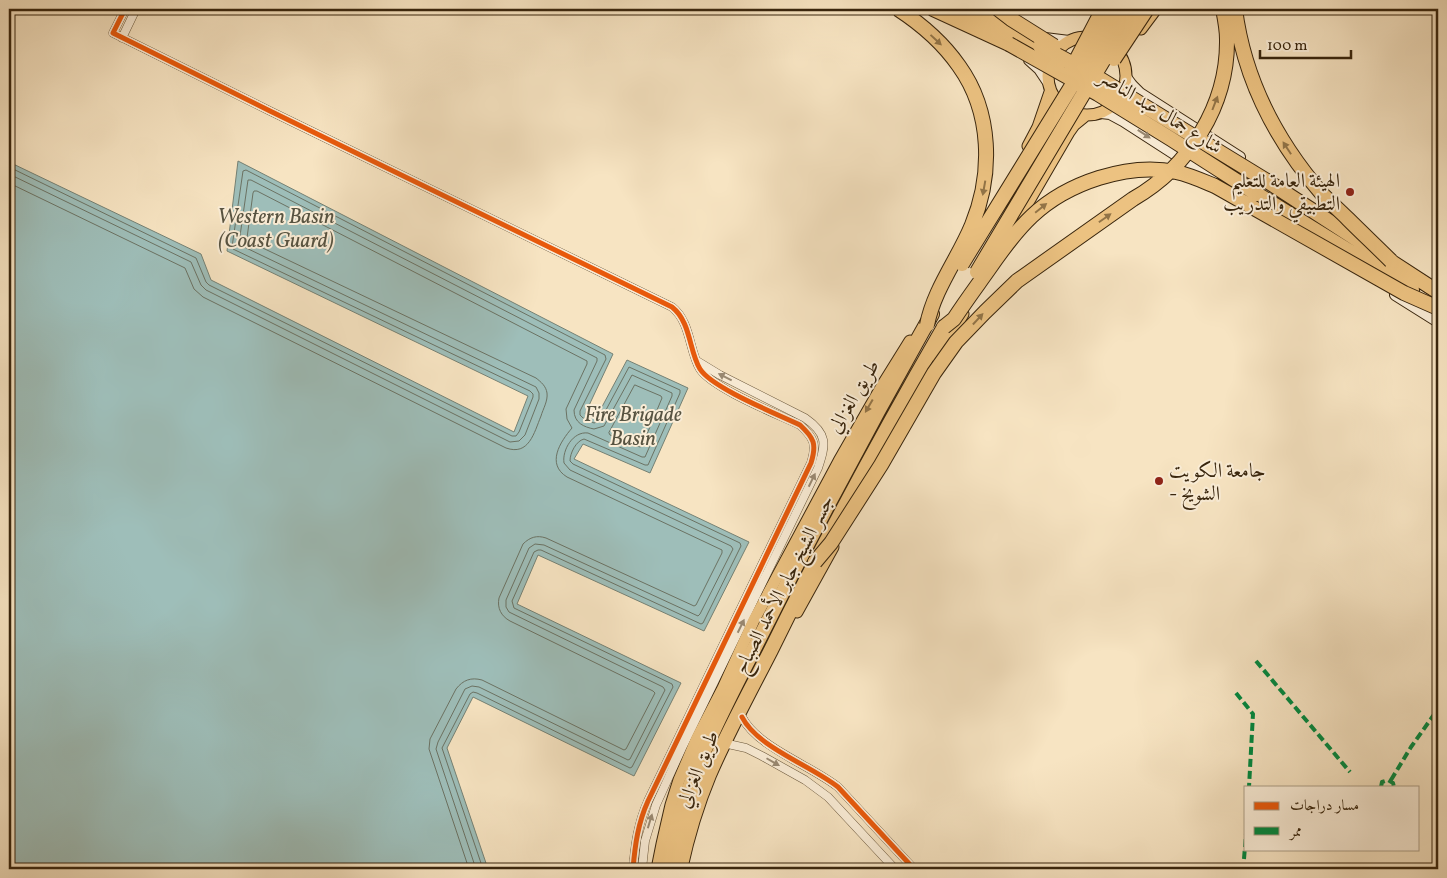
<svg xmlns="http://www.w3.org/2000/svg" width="1447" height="878" font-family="Vollkorn,Amiri,serif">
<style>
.water{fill:#9ebeb9;stroke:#758174}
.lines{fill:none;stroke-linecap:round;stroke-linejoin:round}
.shore{stroke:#6b7263;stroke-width:1}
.street-casing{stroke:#68553a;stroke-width:9}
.secondary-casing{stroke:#38250d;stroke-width:12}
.primary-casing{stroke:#38250d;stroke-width:13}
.highway-casing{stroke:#38250d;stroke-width:16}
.street{stroke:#faedd7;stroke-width:8}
.secondary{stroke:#faedd7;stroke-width:10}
.primary{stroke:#ecc281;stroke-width:11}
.highway{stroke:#ecc281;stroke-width:14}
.highway-bridge-casing{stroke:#38250d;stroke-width:16;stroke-linecap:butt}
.highway-bridge{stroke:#ecc281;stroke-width:14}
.quiet{stroke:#00873e;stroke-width:4;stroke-dasharray:8 4;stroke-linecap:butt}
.cycleway-casing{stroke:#faedd7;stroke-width:8}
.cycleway{stroke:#e8590c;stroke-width:5}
.oneway{fill:#927447}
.oneway2{fill:#998972}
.poi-dot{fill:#8f2418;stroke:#faedd7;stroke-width:2}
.labels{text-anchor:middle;stroke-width:4;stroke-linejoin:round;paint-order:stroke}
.street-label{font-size:20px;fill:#38250d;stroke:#faedd7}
.poi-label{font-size:20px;fill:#38250d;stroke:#faedd7;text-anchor:end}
.water-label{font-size:21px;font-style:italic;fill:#575341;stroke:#faedd7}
</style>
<rect width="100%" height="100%" fill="#f7e4c2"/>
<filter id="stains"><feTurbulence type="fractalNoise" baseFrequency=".004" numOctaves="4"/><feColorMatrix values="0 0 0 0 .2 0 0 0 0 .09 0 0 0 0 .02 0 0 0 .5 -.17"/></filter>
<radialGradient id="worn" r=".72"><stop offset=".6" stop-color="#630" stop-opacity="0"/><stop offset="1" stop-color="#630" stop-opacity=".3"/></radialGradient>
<path class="water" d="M 238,161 L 613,354 L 585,414 L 596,418 L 627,360 L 688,388 L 650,473 L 583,444 L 574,459 L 749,542 L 704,631 L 538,555 L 517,604 L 681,683 L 634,776 L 473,697 L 447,748 L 488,869 L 9,869 L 9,162 L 201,254 L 211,280 L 514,432 L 528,396 L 227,251 Z"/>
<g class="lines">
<path class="shore" d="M 9,167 L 196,258 L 206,282 L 209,285 L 512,436 L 516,436 L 519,432 L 533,397 L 533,394 L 530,391 L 233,249 L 232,247 L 243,171 L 246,170 L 605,355 L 606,359 L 580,411 L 580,415 L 583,418 L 594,423 L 600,421 L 629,367 L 680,390 L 680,393 L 648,465 L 645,465 L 584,439 C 576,441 570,453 570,461 L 573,464 L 740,543 L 741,546 L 703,623 L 701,624 L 541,550 L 538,550 L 534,552 L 512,601 L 514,608 L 672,684 L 673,687 L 632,767 L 630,768 L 477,693 L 473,692 L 470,694 L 442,748 L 483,869
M 9,174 L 191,262 L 201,285 L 206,290 L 510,442 L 519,441 L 525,435 L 539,399 L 539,393 L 536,387 L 240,245 L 239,243 L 248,180 L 251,180 L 597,358 L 597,361 L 574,410 C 574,423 584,427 594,429 L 604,426 L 632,375 L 672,393 L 672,396 L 645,457 L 642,457 L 588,433 C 573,431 562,450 564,463 L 570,470 L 731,546 L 733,549 L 700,614 L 698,616 L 544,545 L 535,544 L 529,548 L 506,600 L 506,607 L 509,612 L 663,687 L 665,690 L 630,759 L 628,760 L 479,687 L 472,686 L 465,689 L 438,742 L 436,749 L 476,869
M 9,183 L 185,268 L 194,289 L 203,297 L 506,448 C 529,456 534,433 541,416 C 543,409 548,401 547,393 C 546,386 541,382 536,378 L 248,241 L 247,238 L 253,193 L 254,191 L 257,191 L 587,361 L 587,364 L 566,409 L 567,419 L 572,428 C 560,442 546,464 567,477 L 722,550 L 722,553 L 696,605 L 694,606 L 546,538 C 537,535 530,537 523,544 L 499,598 C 497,608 501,616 510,621 L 653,691 L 655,693 L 626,749 L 624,750 L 482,680 C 471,677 463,680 456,689 L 430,739 L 429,749 L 469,869
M 635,385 L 661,396 L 662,398 L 642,446 L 640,447 L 610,435 L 609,433 Z"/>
<defs>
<path id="street" d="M 125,9 L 113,33 L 270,111 L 672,307 C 691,322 689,351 700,369 C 712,388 777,414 800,425 C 814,438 817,444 811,463 L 648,801 C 638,823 635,845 633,869
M 122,38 L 136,9
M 742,717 C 757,747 810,765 838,787 L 914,869
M 728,744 L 746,748 L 762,756 L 805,780 L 828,797 L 895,869
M 642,869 L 645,841 L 656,805 L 682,748 L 818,468 C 826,444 828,434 805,418 L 720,375 L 697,361"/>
<path id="secondary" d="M 986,9 L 1003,17
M 1045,38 L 1069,41
M 1029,60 L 1039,69 L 1047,81
M 1126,77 L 1132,85 L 1140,93 L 1240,157
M 1101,113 L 1110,114 L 1123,121 L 1216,181
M 1395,295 L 1438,322"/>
<path id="primary" d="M 1141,29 L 1156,9
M1048 76a39 39 0 1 1 78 0a39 39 0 1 1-78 0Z
M 1028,146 L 1038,127 L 1050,92
M 1009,235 L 1069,132 L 1074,125 L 1085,116
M 938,358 L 963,314
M 797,612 L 833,547
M 657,869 L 662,844 L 671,805 L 679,780 L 697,738 L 723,688 L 754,620 L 839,461 L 882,386 L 910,341"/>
<path id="highway" d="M 933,9 L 1009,44
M 964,9 L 1040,46
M 1267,181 L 1438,292
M 1257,194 L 1412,290
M 668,869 C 680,787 721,715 758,641 C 813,531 871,422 932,314
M 680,869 C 687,837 696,806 709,775 C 727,733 750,691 771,650 C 825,540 883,433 944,327"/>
</defs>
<use href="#street" class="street-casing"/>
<use href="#secondary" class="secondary-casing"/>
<use href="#primary" class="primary-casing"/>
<use href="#highway" class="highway-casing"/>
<use href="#street" class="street"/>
<use href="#secondary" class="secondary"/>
<use href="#primary" class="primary"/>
<use href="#highway" class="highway"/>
<defs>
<path id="highway-bridge" d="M 898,9 C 921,24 943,43 959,66 C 992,112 993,174 972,225 C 958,259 934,289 927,325
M 998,9 L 1011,19 L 1054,46
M 1235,9 C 1244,79 1277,142 1323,195 C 1331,203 1340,211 1348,219 C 1362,233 1377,247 1391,261
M 1009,44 L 1098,94 L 1171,139 L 1257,194
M 1040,46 L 1092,74 L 1267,181
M 1114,59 L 1147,9
M 1071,70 L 1103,9
M 962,264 L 1119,9
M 977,272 L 1134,9
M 944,327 L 954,319 C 965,302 977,286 989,269 C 1002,250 1015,232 1032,216 C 1067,183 1128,162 1176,172 C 1190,175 1203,181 1215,186 L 1404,293 L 1438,308
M 815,562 L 831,543 L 881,465 L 934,373 L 956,342 L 985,312 L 1017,281 L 1133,199 C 1189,167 1228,105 1227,39 C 1227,29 1225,19 1223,9"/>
</defs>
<use href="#highway-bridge" class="highway-bridge-casing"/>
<use href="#highway-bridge" class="highway-bridge"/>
<path class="quiet" d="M 1256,661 L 1350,772
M 1236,693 L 1253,714 L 1249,787
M 1391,780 L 1411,747 L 1438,709
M 1381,787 L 1382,782 L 1388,780 L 1393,783 L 1394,787
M 1244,859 L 1246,834"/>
<defs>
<path id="cycleway" d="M 125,9 L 113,33 L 270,111 L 672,307 C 691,322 689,351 700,369 C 712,388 777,414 800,425 C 814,438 817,444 811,463 L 648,801 C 638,823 635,845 633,869
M 742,717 C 757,747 810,765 838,787 L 914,869"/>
</defs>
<use href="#cycleway" class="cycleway-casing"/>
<use href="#cycleway" class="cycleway"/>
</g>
<defs><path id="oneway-solid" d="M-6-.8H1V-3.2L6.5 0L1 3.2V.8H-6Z" transform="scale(1.25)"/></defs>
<g class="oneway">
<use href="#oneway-solid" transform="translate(936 40) rotate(43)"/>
<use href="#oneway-solid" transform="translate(1215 103) rotate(-69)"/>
<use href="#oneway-solid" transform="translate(1287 148) rotate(-123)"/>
<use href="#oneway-solid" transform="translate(984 188) rotate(100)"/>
<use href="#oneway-solid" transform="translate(1041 208) rotate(-39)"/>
<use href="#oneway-solid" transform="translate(1105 218) rotate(-35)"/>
<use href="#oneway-solid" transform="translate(978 319) rotate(-47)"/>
<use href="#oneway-solid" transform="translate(869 406) rotate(120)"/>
</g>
<g class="oneway2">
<use href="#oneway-solid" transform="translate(1144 134) rotate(33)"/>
<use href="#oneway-solid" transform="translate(725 377) rotate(-153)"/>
<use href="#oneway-solid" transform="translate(812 480) rotate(-64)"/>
<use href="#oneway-solid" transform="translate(741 626) rotate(-64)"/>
<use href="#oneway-solid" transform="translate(773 762) rotate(30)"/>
<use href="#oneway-solid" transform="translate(650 821) rotate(-73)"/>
</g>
<g class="poi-dot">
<circle cx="1350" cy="192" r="5"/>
<circle cx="1159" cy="481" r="5"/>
</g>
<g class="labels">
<g class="street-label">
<text transform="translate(1161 111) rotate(32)" y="7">شارع جمال عبد الناصر</text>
<text transform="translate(853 396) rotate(-59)" y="7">طريق الغزالي</text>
<text transform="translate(783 584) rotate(-63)" y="7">جسر الشيخ جابر الأحمد الصباح</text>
<text transform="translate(697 769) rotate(-68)" y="7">طريق الغزالي</text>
</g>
<g class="poi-label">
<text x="1340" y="187">الهيئة العامة للتعليم<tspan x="1340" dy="23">التطبيقي والتدريب</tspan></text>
<text x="1169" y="477" text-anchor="start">جامعة الكويت<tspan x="1169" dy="23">- الشويخ</tspan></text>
</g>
<g class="water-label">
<text x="276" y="223">Western Basin<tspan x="276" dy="24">(Coast Guard)</tspan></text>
<text x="633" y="421">Fire Brigade<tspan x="633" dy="24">Basin</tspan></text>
</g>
</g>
<rect width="1447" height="878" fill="none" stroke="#f7e4c2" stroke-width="30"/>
<rect x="10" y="10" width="1427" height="858" fill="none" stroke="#38250d" stroke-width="2.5"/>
<rect x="15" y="15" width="1417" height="848" fill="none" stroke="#38250d"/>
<rect x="1244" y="786" width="175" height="65" fill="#faedd7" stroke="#ac9d86"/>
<rect x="1254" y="802" width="25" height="8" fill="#e8590c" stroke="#ac9d86"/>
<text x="1290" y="810" font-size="15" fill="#38250d">مسار دراجات</text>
<rect x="1254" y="827" width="25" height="8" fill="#00873e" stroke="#ac9d86"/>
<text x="1290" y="836" font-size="15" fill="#38250d">ممر</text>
<path d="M1260 50v8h91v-8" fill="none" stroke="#38250d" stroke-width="2.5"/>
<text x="1267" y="50" font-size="15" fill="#38250d" stroke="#faedd7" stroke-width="4" paint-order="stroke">100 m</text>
<rect width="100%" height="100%" filter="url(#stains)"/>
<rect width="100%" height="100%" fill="url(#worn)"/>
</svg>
